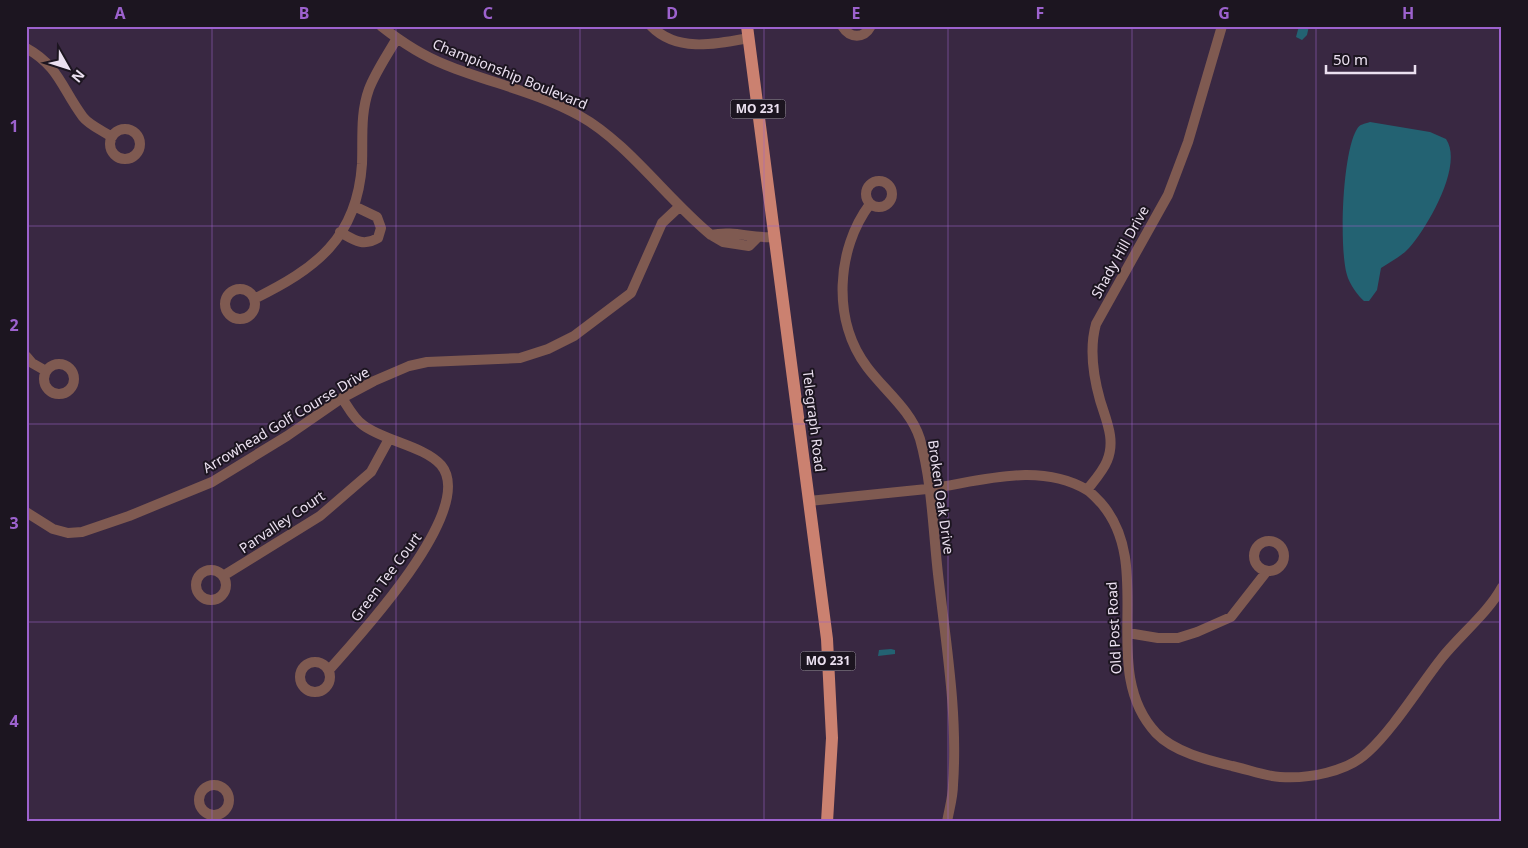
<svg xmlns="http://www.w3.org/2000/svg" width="1528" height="848" font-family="'Noto Sans',sans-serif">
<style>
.water{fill:#236272}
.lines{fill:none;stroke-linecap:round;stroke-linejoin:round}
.minor{stroke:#7f5a51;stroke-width:10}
.primary{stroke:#cb8170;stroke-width:12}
.grid{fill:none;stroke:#9d62ce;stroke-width:1;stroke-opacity:0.55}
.labels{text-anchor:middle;stroke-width:4;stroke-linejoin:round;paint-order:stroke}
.shield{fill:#1c1520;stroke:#ada3b2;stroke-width:1}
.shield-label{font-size:12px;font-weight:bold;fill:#ebe0f0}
.street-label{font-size:14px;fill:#ebe0f0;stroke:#1c1520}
.neatline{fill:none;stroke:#9d62ce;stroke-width:2}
.grid-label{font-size:16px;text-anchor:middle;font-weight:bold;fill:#9d62ce}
</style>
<rect width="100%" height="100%" fill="#392842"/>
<path class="water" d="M 1299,26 L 1309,26 L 1307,35 L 1302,40 L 1296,37 Z
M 1370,122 L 1430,132 L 1446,139 C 1464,165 1427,228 1409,248 C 1402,256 1390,262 1381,268 L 1377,290 L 1369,301 L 1364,301 C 1358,296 1349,283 1347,275 C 1339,249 1342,153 1357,129 C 1360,124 1364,124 1370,122 Z
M 891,649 L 895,650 L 895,654 L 878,656 L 879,650 Z"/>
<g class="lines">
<path class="minor" d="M 381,26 C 400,41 423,56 446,65 C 490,83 538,92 580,116 C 627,142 668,200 711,235 C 734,230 753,239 775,237
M 651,26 C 677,53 717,44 749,38
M 842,26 C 850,39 864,39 871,26
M 26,48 C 59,66 62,89 83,117 C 89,125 103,131 112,137
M110 144a15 15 0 1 1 30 0a15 15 0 1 1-30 0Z
M866 194a13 13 0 1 1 26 0a13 13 0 1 1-26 0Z
M 870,204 C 836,249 832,321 867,367 C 884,390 911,410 920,439 C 932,482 933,530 938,574 C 946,644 958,714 953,785 C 953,797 949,810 947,822
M 340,232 C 354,240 363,247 378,238 L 381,228 L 377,217 L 354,206
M 711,235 L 723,242 L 749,246 L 757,238
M225 304a15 15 0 1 1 30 0a15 15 0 1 1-30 0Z
M 254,299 C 315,269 357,239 362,164 C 363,138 360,114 369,89 C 376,71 388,54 397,38
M 26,356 L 32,363 L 46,371
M44 379a15 15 0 1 1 30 0a15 15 0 1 1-30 0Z
M 1087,490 C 1094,481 1103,471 1107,461 C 1116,440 1106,420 1100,400 C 1093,375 1089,349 1096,324 L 1168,195 L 1188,142 L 1222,26
M 809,501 C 849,497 888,493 927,489 C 979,482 1038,461 1087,490 C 1092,493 1097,499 1101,503 C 1157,567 1097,670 1156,733 C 1174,752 1207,760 1232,766 C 1247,769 1264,776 1280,777 C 1308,779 1347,772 1368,752 C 1394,728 1419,687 1441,659 C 1459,636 1488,613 1502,587
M 26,512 L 53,529 L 68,533 L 82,532 L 129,516 L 212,482 L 287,436 L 342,398 L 374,381 L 409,366 L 427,362 L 520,358 L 548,349 L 574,336 L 631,293 L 662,223 L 679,207
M1254 556a15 15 0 1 1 30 0a15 15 0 1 1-30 0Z
M196 585a15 15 0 1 1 30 0a15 15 0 1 1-30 0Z
M 223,576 L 320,516 L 371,472 L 389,439
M 1128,633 L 1158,638 L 1178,638 L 1197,632 L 1231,617 L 1267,571
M300 677a15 15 0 1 1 30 0a15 15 0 1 1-30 0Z
M 329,670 C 358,637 478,509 441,465 C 424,446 384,441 363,425 C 354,419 348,407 342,398
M199 800a15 15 0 1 1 30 0a15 15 0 1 1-30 0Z"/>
<path class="primary" d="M 747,26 L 827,639 L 832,738 L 827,822"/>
</g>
<path class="grid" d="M 212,26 L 212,822M 396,26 L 396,822M 580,26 L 580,822M 764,26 L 764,822M 948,26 L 948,822M 1132,26 L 1132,822M 1316,26 L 1316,822M 26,226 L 1502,226M 26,424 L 1502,424M 26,622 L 1502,622"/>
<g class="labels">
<g class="shield">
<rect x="730.5" y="99.5" width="55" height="19" rx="4"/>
<rect x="800.5" y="651.5" width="55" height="19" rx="4"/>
</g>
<g class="shield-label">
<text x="758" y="113">MO 231</text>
<text x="828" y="665">MO 231</text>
</g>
<g class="street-label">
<text transform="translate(510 74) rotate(22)" y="5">Championship Boulevard</text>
<text transform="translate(1120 252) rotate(-61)" y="5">Shady Hill Drive</text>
<text transform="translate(286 420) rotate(-31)" y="5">Arrowhead Golf Course Drive</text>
<text transform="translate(814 421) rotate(83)" y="5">Telegraph Road</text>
<text transform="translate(941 497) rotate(82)" y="5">Broken Oak Drive</text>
<text transform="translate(282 522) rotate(-34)" y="5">Parvalley Court</text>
<text transform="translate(386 577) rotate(-53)" y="5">Green Tee Court</text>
<text transform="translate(1114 628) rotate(-93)" y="5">Old Post Road</text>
</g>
</g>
<rect width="1528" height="848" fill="none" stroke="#1c1520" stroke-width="55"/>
<g transform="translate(68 68) rotate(129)" stroke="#1c1520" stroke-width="4" paint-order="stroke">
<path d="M0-4L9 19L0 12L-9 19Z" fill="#ebe0f0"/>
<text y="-8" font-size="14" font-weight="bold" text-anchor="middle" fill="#ebe0f0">N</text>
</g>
<path d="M1326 65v8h89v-8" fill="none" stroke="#ebe0f0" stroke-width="2.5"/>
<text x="1333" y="65" font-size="15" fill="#ebe0f0" stroke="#1c1520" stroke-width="4" paint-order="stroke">50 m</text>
<rect x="28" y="28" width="1472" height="792" class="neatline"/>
<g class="grid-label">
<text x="120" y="19">A</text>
<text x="304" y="19">B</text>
<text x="488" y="19">C</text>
<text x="672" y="19">D</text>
<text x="856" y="19">E</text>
<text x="1040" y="19">F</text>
<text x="1224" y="19">G</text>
<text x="1408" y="19">H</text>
<text x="14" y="132">1</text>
<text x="14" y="331">2</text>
<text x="14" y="529">3</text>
<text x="14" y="727">4</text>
</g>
</svg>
